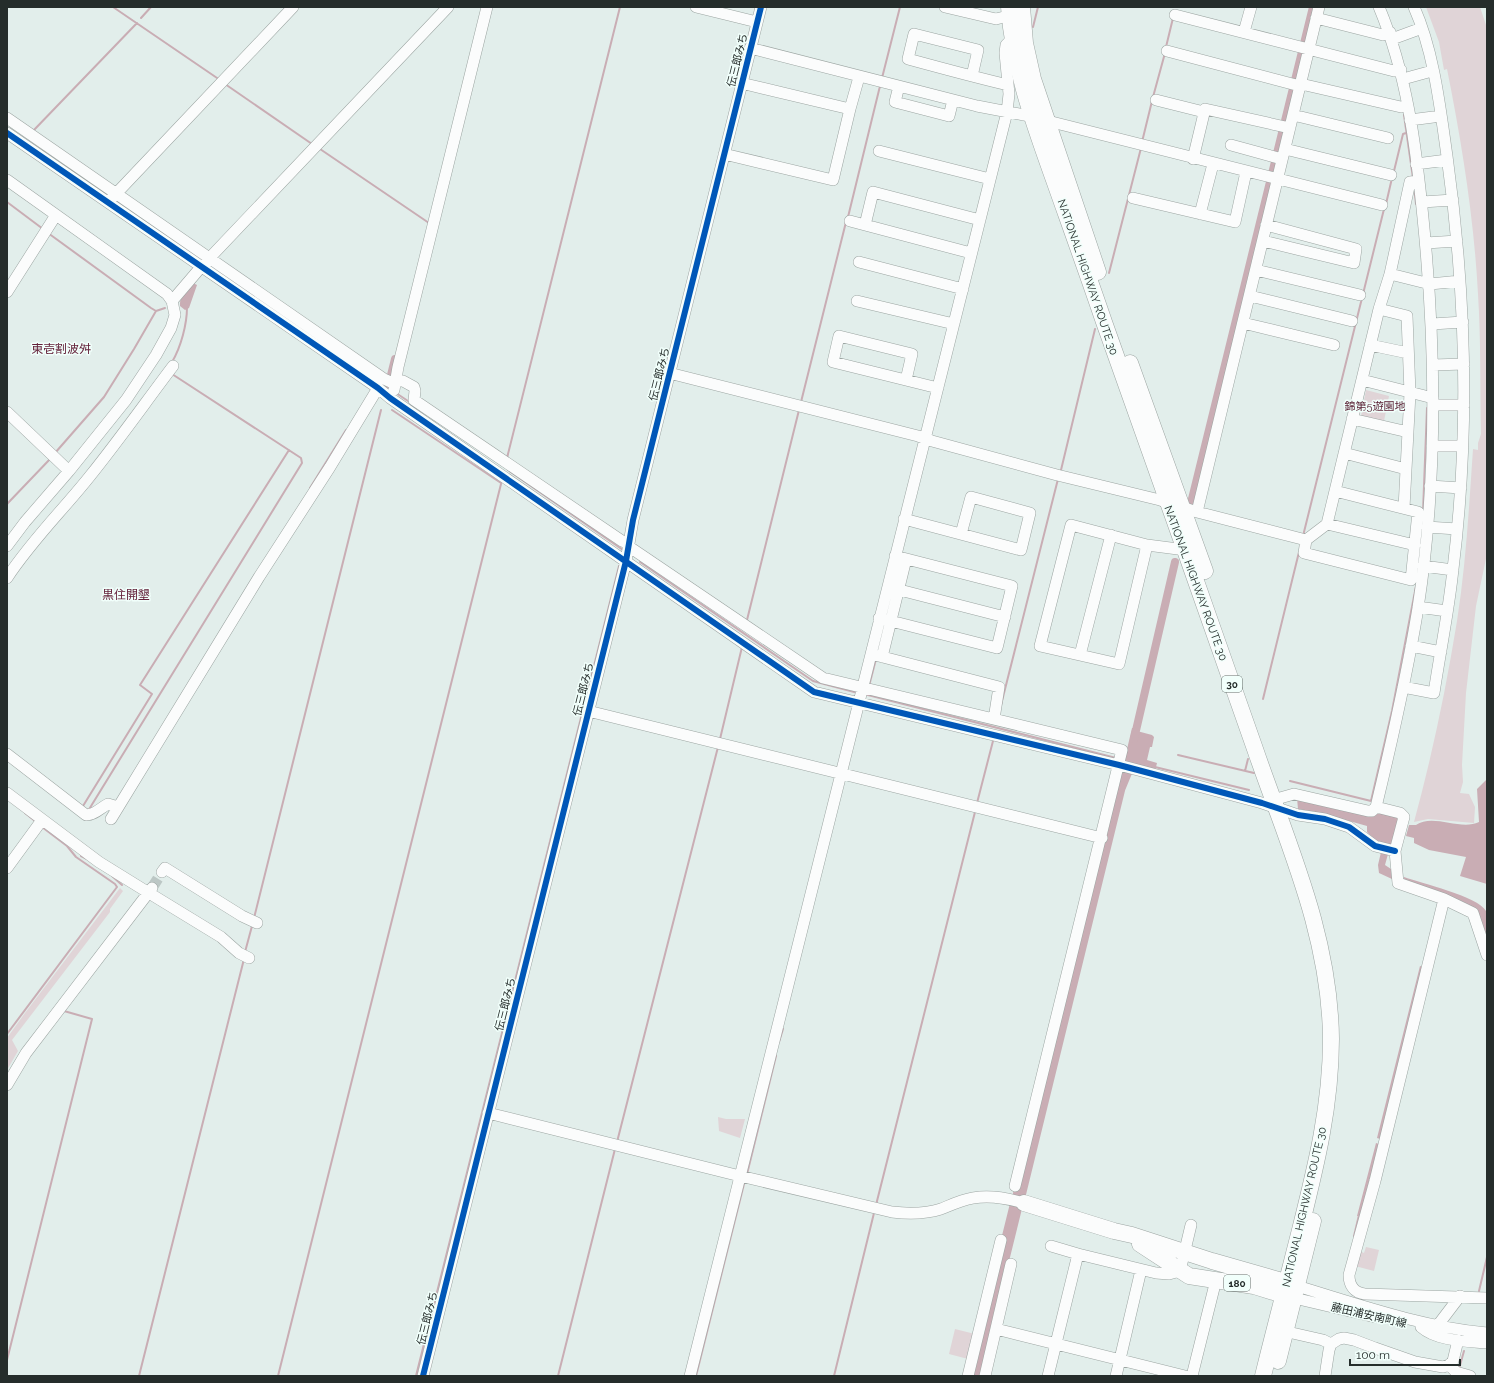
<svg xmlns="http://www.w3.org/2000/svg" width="1494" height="1383" font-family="Raleway,'Noto Sans JP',sans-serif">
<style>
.green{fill:#e0d4d7}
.water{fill:#c9adb4}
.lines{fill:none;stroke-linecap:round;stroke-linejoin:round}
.stream{stroke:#c9adb4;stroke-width:2}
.canal{stroke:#c9adb4;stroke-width:8}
.river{stroke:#c9adb4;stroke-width:13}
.minor-tunnel{stroke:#bcc7c5;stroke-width:11;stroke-dasharray:11 5.5;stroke-linecap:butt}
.minor-casing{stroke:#9ca5a2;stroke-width:12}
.highway-casing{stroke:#9ca5a2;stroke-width:17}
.minor{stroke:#fbfcfc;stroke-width:11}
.highway{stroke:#fbfcfc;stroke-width:16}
.cycleway-casing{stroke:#f1fffb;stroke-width:8}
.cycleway{stroke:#0057b8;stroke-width:6}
.labels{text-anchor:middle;stroke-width:3;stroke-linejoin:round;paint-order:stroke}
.shield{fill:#f1fffb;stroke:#626c69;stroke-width:1}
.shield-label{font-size:10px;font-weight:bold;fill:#252d2b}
.street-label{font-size:11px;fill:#252d2b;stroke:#f1fffb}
.park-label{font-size:11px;fill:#592134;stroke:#f1fffb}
.neighbourhood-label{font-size:12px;fill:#632039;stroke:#f1fffb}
</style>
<rect width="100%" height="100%" fill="#e2eeeb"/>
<path class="green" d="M 1426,7 L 1480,7 L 1487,28 L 1487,554 L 1476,606 L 1466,693 L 1462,765 L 1463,782 L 1460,793 L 1469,794 L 1475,807 L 1474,823 L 1428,819 L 1414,822 C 1432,756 1446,689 1457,621 C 1466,564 1469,507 1473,449 L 1478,450 L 1478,443 L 1481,434 C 1480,387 1481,341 1478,294 C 1474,219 1462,144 1447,69 L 1444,70 L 1439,42 Z
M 1366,390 L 1389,396 L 1384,421 L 1361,416 Z
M 120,888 L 123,891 L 110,909 L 110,912 L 12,1040 L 18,1051 L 7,1070 L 7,1038 L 25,1013 Z
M 718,1117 L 726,1119 L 745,1119 L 740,1138 L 719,1131 Z
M 1366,1247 L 1379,1250 L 1374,1271 L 1355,1266 L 1359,1251 L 1364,1253 Z
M 955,1329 L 975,1334 L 968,1359 L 949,1354 Z"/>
<path class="water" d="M 193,283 L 197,285 L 189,308 L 185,310 L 180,306 C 179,296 187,290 193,283 Z
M 1132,728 L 1137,728 L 1137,731 L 1152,735 L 1154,737 L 1152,747 L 1150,747 L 1147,760 L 1157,763 L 1155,771 L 1124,762 Z
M 1487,779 L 1487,884 L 1460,876 L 1466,857 L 1429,850 L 1414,843 L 1414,838 L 1406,836 L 1409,825 L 1416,825 C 1433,813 1460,831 1479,822 L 1477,789 Z
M 1297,798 L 1372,816 L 1380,813 L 1399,818 L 1397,840 L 1390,845 L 1375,841 L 1367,832 L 1367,826 L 1321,813 L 1298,809 Z
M 1381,852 L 1388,854 L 1385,865 L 1394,871 L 1392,879 L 1379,873 L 1378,865 Z
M 1404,877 C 1420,883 1478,896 1486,911 C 1489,918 1487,930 1487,938 L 1477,911 L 1402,882 Z
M 1420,966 L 1423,967 L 1380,1139 L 1377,1138 Z
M 1376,1143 L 1379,1144 L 1360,1216 L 1357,1216 Z"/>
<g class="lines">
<path class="stream" d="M 113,7 L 220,80
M 141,18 L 151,7
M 1033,27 L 1038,7
M 1166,47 L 1173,18
M 882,78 L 900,7
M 225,84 L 312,144
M 1153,97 L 1165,53
M 1404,115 L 1413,178
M 33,131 L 137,23
M 1142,142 L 1152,101
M 320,149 L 429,223
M 1394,171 L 1403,134 L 1406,133
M 1414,187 L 1416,204
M 7,202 L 43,229
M 1386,204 L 1392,178
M 848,217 L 880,86
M 48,233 L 151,308 L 156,311 L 165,308
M 1109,273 L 1141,148
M 1363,294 L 1384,209
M 172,362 C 181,347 187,324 187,307
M 396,393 L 411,403
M 801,402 L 846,222
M 392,410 L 501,483
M 55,453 L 104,397 L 134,349 L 156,311
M 507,458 L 620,7
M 508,470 L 623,550
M 1061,470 L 1095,329
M 310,488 L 346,430
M 7,504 L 51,458
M 1423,512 L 1427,408
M 1303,536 L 1362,298
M 640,562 L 813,681 L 858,693
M 747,620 L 799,410
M 869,686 L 876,659
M 864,694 L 1116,758
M 1263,699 L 1299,552
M 1001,705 L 1058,479
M 720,739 L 742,647
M 1178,755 L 1254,773
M 1155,767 L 1249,790
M 1245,771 L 1248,759
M 1122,780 L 1130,774
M 1290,781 L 1371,801 L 1392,711 L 1416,586
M 977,803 L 993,741
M 83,806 L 152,694 L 140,685 L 289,450
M 88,811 L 302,463 L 301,458 L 172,374
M 25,813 L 35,821
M 82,854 L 81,856 L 87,859
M 112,876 L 122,885
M 254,918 L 381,410
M 245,952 L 252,926
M 7,1034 L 117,887 L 115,884 L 76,857 L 67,846 L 42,827
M 779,1042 L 783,1029
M 617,1142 L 718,747
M 747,1174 L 776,1056
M 876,1205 L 975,812
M 1354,1236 L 1359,1215
M 1479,1291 L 1487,1257
M 7,1360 L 92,1019 L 64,1011
M 1459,1369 L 1464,1351
M 139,1376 L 244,959
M 278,1376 L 502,480
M 416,1376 L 619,566
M 558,1376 L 615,1149
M 696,1376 L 745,1180
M 834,1376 L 874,1213"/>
<path class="canal" d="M 388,387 L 395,359
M 1191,503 L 1313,7
M 1134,739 L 1175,562"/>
<path class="river" d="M 1019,1196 L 1119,788 L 1126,771
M 974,1376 L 1016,1206"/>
<path class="minor-tunnel" d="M 152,888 L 162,872"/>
<defs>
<path id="minor" d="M 696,7 L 757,22
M 945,7 L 996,19 L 1016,14
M 1175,15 L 1394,71 L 1401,70
M 1316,18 L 1383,35 L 1390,32
M 1244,32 L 1251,7
M 1392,39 L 1422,28
M 750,48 L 977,106 L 1024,115 L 1382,205
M 1167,51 L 1300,86
M 972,76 L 978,50 L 914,34 L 908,59 C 941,68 974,77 1008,85
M 1403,79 L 1432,71
M 1301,84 L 1401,107 L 1408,106
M 899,86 L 895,102 L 949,116 L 953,100
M 1156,100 L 1204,112
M 850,109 L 859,77
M 1293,115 L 1388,138
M 7,118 L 384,379 L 395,384
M 1410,120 L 1441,116
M 7,133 L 378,388 L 390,398 L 814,692 L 1119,765 L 1262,803 L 1298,815 L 1325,819 L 1349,827 L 1375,846 L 1395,851
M 1231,145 L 1282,159
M 1285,149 L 1391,175
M 879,151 L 990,179
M 724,154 L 833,180 L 850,109 L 741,83
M 1193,159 L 1205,109 L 1290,128
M 1416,164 L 1447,160
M 7,180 L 167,294 L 172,301
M 112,198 L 293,7
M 1133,198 L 1235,222 L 1246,172
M 1422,202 L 1453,200
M 1200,214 L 1213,164
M 850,221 L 971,253
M 865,225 L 873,192 L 980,220
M 1263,241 L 1354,263 L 1356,249 L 1266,225
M 1426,243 L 1457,241
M 859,262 L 963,289
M 1256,270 L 1360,295
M 1390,274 L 1430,284 L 1460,281
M 7,292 L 56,215
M 1250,296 L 1352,321
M 857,301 L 954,324
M 1379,309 L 1407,316 L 1410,393 L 1404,508
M 1243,323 L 1334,345
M 1432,324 L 1463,322
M 1370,345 L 1408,353
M 1433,365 L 1464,364
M 669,373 L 918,436 L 932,441 L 1057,475 L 1160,500 L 1197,512 L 1306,540
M 906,380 L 912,354 L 839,336 L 833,362 L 938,388
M 1362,380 L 1433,398
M 396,381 L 403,381 L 414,387 L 415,391 L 414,400 L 622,541 L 629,544
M 394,390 L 398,367 L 487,7
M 1433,405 L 1464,405
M 7,412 L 69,471
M 1352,419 L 1408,432
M 1432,446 L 1462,446
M 1344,453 L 1406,469
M 1430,486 L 1461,488
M 1335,491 L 1418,512 L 1411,580 L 1304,553 L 1306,540 L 1327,524 L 1415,545
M 1197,512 L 1319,7
M 904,519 L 1021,550 L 1030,513 L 971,497 L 961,534
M 1327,524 L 1379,309 L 1390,274 L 1410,182 L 1419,181
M 1071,525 L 1147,545 L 1119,664 L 1040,646 Z
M 1427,527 L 1457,529
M 1147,545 L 1178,549 L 1190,546
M 7,546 L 25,522 L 69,471 L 126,400 L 156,355 L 171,328 L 175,315 L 172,301 L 201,267 L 448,7
M 628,546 L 823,678 L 1122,750 L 1015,1186
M 1423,566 L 1453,570
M 7,578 C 31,541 63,510 90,476 C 119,440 145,403 173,366
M 888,587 L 1005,617
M 1418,607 L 1447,611
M 879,618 L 997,648 L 1012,586 L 895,556
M 1411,646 L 1441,652
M 871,654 L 999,687 L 994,719
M 1080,655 L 1111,535
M 882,657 L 906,559
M 1403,687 L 1434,693 C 1440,652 1449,610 1453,569 C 1470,432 1466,293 1447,156 C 1440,107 1434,52 1414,7
M 588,711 L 1102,838
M 7,754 L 86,815 C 95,815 100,808 108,804 L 118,807
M 7,793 L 99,862 L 149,893 L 221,937 L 239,953 L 249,958
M 1273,800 L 1294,794 L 1368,811 L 1372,811 L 1376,807 C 1392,741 1407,675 1418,608 C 1438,479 1436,347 1423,218 C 1416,146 1407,74 1379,7
M 1376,807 L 1400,813 L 1404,817 L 1395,851 L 1398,883 L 1444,899 L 1375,1181 L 1349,1275 C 1349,1285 1354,1293 1365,1294 L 1487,1298
M 111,819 L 259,577 L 330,467 L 378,388
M 7,868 L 42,820
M 162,872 L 165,868 L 242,916 L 257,923
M 1444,899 L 1473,913 L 1487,955
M 7,1085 L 26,1053 L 152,888
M 488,1113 L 740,1176 L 892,1212 C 909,1214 925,1214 941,1209 C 951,1205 961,1200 973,1198 C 990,1195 1007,1198 1024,1203
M 1051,1246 L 1078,1254 L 1156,1273 L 1169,1274 L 1180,1271 L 1191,1225
M 1297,1286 C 1360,1305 1422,1327 1487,1333
M 1294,1298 L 1375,1317
M 1438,1325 L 1460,1296
M 1421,1327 C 1437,1341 1466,1341 1487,1343
M 996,1329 L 1185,1376
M 1279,1330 L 1323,1340 L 1331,1344
M 1449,1365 L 1456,1372 L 1470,1376
M 423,1376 L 626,561 L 633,520 L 761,7
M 690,1376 L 1007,112 L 1009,94 L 1005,53 L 1006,45 L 1013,38
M 968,1376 L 1001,1240
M 985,1376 L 1011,1264
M 1048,1376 L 1078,1254
M 1116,1376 L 1141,1270
M 1192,1376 L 1216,1280
M 1325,1376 L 1329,1350 L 1331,1344 L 1339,1339 L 1344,1338 L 1354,1340 L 1375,1348 L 1415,1362 L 1443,1367 L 1449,1365 L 1453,1361 L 1458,1340"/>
<path id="highway" d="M 1009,7 C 1013,67 1034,124 1054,180 C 1071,228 1088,275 1104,322 C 1155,465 1205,606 1255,749 C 1288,845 1330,935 1331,1039 C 1331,1106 1316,1166 1300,1230 C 1288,1278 1275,1327 1263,1376
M 1022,7 L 1025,43 L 1033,79 L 1098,272
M 1130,363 L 1205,571
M 1024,1203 L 1114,1231 L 1132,1235 L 1212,1261 L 1296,1285
M 1140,1244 L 1189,1276 L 1254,1286 L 1293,1298
M 1278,1361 L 1313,1221"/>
</defs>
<use href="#minor" class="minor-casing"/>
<use href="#highway" class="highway-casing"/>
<use href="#minor" class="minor"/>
<use href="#highway" class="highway"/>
<defs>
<path id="cycleway" d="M 7,133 L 378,388 L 390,398 L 814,692 L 1119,765 L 1262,803 L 1298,815 L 1325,819 L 1349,827 L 1375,846 L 1395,851
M 423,1376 L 626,561 L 633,520 L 761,7"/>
</defs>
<use href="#cycleway" class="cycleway-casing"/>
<use href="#cycleway" class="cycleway"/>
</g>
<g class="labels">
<g class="shield">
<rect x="1222" y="676" width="20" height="16" rx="3"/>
<rect x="1224" y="1275" width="26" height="16" rx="3"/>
</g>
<g class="shield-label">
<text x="1232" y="688">30</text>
<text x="1237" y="1287">180</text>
</g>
<g class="street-label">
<text transform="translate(737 60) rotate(-76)" y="4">伝三郎みち</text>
<text transform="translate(1088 277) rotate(71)" y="4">NATIONAL HIGHWAY ROUTE 30</text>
<text transform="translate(659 374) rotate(-76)" y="4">伝三郎みち</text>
<text transform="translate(1196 583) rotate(70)" y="4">NATIONAL HIGHWAY ROUTE 30</text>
<text transform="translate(583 689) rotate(-76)" y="4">伝三郎みち</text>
<text transform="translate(505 1004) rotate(-76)" y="4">伝三郎みち</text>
<text transform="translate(1304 1207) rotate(-77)" y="4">NATIONAL HIGHWAY ROUTE 30</text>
<text transform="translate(1369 1315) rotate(13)" y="4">藤田浦安南町線</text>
<text transform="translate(427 1318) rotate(-76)" y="4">伝三郎みち</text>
</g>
<g class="park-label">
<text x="1375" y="410">錦第5遊園地</text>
</g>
<g class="neighbourhood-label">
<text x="61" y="353">東壱割波舛</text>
<text x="126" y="599">黒住開墾</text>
</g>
</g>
<rect width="1494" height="1383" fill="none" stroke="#252d2b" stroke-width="16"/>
<path d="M1350 1359v6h110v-6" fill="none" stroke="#252d2b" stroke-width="2"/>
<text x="1356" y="1359" font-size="12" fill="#252d2b" stroke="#f1fffb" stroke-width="3" paint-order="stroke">100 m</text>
</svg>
